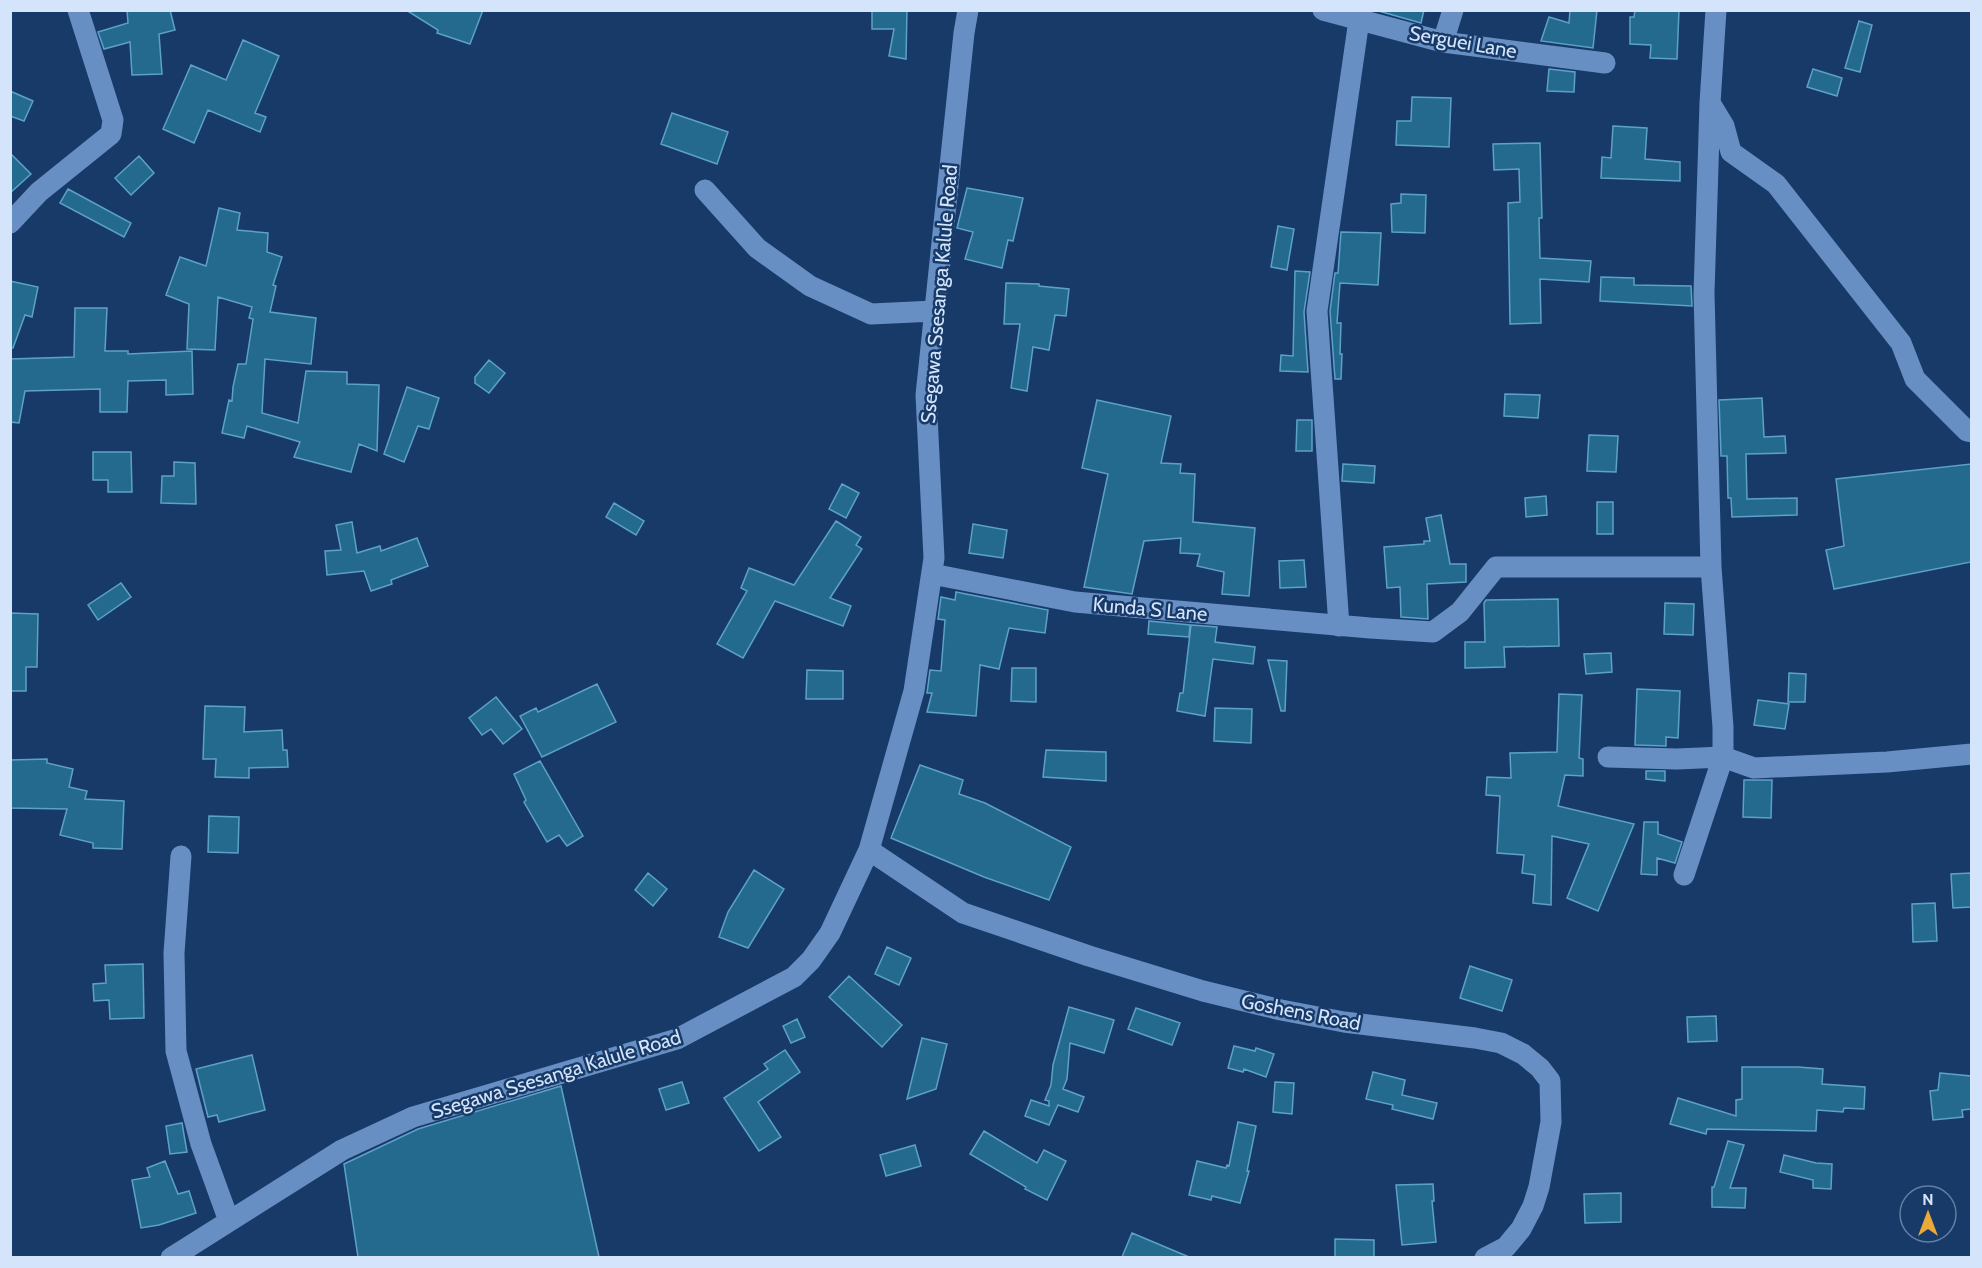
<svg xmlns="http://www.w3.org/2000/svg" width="1982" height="1268" font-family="Cabin,sans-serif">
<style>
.building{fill:#246a8e;stroke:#5ea1c8;stroke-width:1.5}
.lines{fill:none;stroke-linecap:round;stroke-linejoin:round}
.minor{stroke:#688fc3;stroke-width:21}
.labels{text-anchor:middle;stroke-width:5;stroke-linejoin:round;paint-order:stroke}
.street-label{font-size:20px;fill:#d3e4fb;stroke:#173a68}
</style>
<rect width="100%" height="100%" fill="#173a68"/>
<path class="building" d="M 127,10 L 170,10 L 175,30 L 159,34 L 162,74 L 132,75 L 130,42 L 104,49 L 98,32 L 128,23 Z
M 406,10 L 483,10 L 470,44 L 437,33 L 438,30 Z
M 872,10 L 907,10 L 906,59 L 889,56 L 894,29 L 872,29 Z
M 1375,10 L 1424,10 L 1421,23 Z
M 1570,10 L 1597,10 L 1593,48 L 1541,41 L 1549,17 L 1569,23 Z
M 1635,10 L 1679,10 L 1677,59 L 1650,58 L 1651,45 L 1630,44 L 1630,17 L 1634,17 Z
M 1859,21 L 1872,25 L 1860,72 L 1845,68 Z
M 243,40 L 279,56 L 255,113 L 266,117 L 260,132 L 208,110 L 194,143 L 163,129 L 191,65 L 226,80 Z
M 1549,69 L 1575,72 L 1574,92 L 1547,91 Z
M 1813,69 L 1842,78 L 1837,96 L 1807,87 Z
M 10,91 L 33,101 L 24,121 L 10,116 Z
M 1412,97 L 1451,98 L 1449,147 L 1396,145 L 1397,121 L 1411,121 Z
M 672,113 L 728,132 L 717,164 L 661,144 Z
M 1613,126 L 1647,128 L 1645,159 L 1680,162 L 1680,181 L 1601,178 L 1602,157 L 1611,158 Z
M 1540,143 L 1542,218 L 1539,218 L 1540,258 L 1591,261 L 1589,282 L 1540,279 L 1541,323 L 1510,324 L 1508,203 L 1520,202 L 1519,169 L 1494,170 L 1493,144 Z
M 10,153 L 31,174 L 10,193 Z
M 139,156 L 154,173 L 131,195 L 115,178 Z
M 967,188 L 1023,198 L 1013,241 L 1008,240 L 1002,268 L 965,259 L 973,232 L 957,228 Z
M 68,189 L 131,223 L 124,237 L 60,203 Z
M 1401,194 L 1426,195 L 1425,233 L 1392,232 L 1391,204 L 1401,203 Z
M 219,208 L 240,213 L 237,230 L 268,233 L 267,252 L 282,257 L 273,285 L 276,286 L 270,312 L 316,318 L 311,364 L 265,359 L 262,413 L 298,423 L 306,371 L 347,372 L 347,384 L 379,385 L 377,451 L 359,444 L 351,472 L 294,457 L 300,442 L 247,426 L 244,438 L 222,433 L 229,400 L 232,401 L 233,387 L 238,364 L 246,364 L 253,319 L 249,318 L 252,307 L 218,297 L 215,350 L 187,349 L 189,304 L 166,295 L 180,257 L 206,266 Z
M 1278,226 L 1294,229 L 1287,270 L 1271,267 Z
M 1341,232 L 1381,233 L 1378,285 L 1340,283 L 1337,323 L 1341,323 L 1340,354 L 1342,354 L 1341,379 L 1335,379 L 1330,311 L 1335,273 L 1338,273 Z
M 1295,271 L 1310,272 L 1304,312 L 1308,372 L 1280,371 L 1281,355 L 1293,356 Z
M 1601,277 L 1634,278 L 1634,285 L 1691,286 L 1692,306 L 1600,301 Z
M 10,281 L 38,287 L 32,317 L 25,315 L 13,348 L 10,348 Z
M 1006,283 L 1039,284 L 1039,286 L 1069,289 L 1066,316 L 1055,315 L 1049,350 L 1033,347 L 1027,391 L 1011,388 L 1020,324 L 1004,324 Z
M 75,308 L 107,308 L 105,351 L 128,351 L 128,354 L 192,351 L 193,394 L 166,395 L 166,380 L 128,381 L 127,412 L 100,412 L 100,389 L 25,391 L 19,423 L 10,422 L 10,359 L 74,357 Z
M 489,360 L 505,373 L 489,393 L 475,383 L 475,377 Z
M 407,387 L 439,398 L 429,429 L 418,426 L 404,462 L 384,454 Z
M 1505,394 L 1540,395 L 1538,418 L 1504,416 Z
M 1762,398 L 1764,437 L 1785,436 L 1786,453 L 1746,454 L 1747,499 L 1797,498 L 1797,515 L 1732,517 L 1731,498 L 1728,498 L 1727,456 L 1721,456 L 1719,400 Z
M 1097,400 L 1171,416 L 1161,463 L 1181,464 L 1180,473 L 1195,474 L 1193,522 L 1255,528 L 1249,596 L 1222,594 L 1224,572 L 1197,566 L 1200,554 L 1180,553 L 1181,538 L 1144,541 L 1132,594 L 1084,587 L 1108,474 L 1082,468 Z
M 1297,420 L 1312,420 L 1312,451 L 1296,451 Z
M 1589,435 L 1618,436 L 1616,472 L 1587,471 Z
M 93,452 L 131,452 L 132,492 L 108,492 L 108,480 L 93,480 Z
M 174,462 L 195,463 L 196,504 L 161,503 L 162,476 L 174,476 Z
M 1343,464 L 1375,466 L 1374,483 L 1342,481 Z
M 1971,464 L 1971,562 L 1834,589 L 1826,550 L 1844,546 L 1836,479 Z
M 842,484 L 859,493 L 846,518 L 829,509 Z
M 1546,496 L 1547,515 L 1526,517 L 1525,498 Z
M 1597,502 L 1613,502 L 1613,534 L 1597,534 Z
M 614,503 L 644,521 L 636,535 L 606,517 Z
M 1441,515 L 1450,564 L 1466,564 L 1466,582 L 1427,584 L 1428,619 L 1401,617 L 1400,587 L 1387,588 L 1384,547 L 1424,544 L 1424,541 L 1430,541 L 1426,518 Z
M 836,521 L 861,537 L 856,545 L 862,549 L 830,598 L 851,606 L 843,626 L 775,601 L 743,658 L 717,644 L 747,591 L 741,588 L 749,568 L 794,585 Z
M 352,522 L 357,553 L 380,546 L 381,551 L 417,538 L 428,566 L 391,580 L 392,584 L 371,591 L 364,571 L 327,575 L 325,551 L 341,550 L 336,525 Z
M 973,524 L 1007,530 L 1003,558 L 969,553 Z
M 1304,560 L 1306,587 L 1280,588 L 1279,561 Z
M 121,583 L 131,597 L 98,620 L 88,605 Z
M 956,592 L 1048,610 L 1045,633 L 1009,628 L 999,669 L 980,665 L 976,716 L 927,712 L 932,693 L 927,693 L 930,670 L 941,671 L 945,620 L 938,619 L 941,597 L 955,600 Z
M 1558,599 L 1559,646 L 1504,647 L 1505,667 L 1465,668 L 1465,642 L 1485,642 L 1484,603 L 1486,600 Z
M 1665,603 L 1694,604 L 1693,635 L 1664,634 Z
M 10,613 L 38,614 L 37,667 L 26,667 L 26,691 L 10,691 Z
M 1149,621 L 1190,625 L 1189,637 L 1148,634 Z
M 1191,625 L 1217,627 L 1215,642 L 1255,647 L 1253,664 L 1213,659 L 1205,716 L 1177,711 L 1180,693 L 1183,693 Z
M 1611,653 L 1612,672 L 1586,674 L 1584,654 Z
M 1268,660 L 1287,661 L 1285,711 L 1281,711 Z
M 1012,668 L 1036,668 L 1036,702 L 1011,701 Z
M 807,670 L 843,671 L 843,699 L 806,699 Z
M 1789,673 L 1806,674 L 1805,702 L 1788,702 Z
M 597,684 L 616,722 L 542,757 L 520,716 L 536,708 L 538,712 Z
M 1637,689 L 1680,691 L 1678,738 L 1666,737 L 1666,746 L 1635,745 Z
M 1559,694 L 1582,695 L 1579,758 L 1583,759 L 1583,776 L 1565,775 L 1558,806 L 1634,824 L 1598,911 L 1567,898 L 1589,844 L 1552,836 L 1551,905 L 1533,903 L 1535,875 L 1522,873 L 1524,855 L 1497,853 L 1500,796 L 1486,795 L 1487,777 L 1511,778 L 1510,753 L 1557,752 Z
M 496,697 L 522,729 L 503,744 L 491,729 L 482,735 L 469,718 Z
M 1758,700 L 1789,704 L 1785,729 L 1754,725 Z
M 205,706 L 245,707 L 244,732 L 282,730 L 283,750 L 287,750 L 288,767 L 249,768 L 249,778 L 215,777 L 216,759 L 203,759 Z
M 1215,708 L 1252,709 L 1251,743 L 1214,741 Z
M 1046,750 L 1106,752 L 1106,781 L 1043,777 Z
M 47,759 L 47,763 L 73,769 L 69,787 L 87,791 L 85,799 L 124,801 L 122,849 L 93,848 L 93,843 L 60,835 L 67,809 L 10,808 L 10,760 Z
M 540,761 L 583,836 L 567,846 L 559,835 L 547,842 L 524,802 L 526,800 L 514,774 Z
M 920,765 L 963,780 L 959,794 L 985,803 L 1071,847 L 1049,900 L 984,877 L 891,838 Z
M 1646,771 L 1665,771 L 1665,781 L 1646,779 Z
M 1744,780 L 1772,780 L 1771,818 L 1743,817 Z
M 209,816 L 239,817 L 238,853 L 208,852 Z
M 1644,822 L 1658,822 L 1658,834 L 1682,842 L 1675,863 L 1657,858 L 1657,875 L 1641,874 Z
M 754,870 L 784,889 L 748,948 L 719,937 L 728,912 Z
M 648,873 L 667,889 L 653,906 L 635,890 Z
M 1971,873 L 1971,907 L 1953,908 L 1951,874 Z
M 1935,903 L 1937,941 L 1913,942 L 1912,904 Z
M 887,947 L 911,958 L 899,985 L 875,974 Z
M 143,964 L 144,1018 L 110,1019 L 109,1000 L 94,1001 L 93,984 L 106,983 L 105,965 Z
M 1470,966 L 1512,980 L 1502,1011 L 1460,998 Z
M 849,976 L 902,1025 L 882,1047 L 829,997 Z
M 1069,1007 L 1114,1020 L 1104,1053 L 1070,1043 L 1067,1079 L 1063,1089 L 1084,1097 L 1078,1112 L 1058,1105 L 1049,1125 L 1025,1116 L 1031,1100 L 1049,1106 L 1049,1101 L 1045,1100 L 1051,1085 L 1053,1065 Z
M 1136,1008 L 1180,1023 L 1172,1045 L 1128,1029 Z
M 1716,1016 L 1717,1041 L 1688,1042 L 1687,1017 Z
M 797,1019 L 805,1037 L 791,1043 L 783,1026 Z
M 922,1038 L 947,1044 L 936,1089 L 907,1099 Z
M 1234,1046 L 1255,1051 L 1256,1048 L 1274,1054 L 1266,1077 L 1244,1069 L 1243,1072 L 1228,1068 Z
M 785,1050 L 800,1072 L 758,1102 L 781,1137 L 759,1151 L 724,1098 L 768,1069 L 764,1064 Z
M 252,1055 L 265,1110 L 219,1122 L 217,1115 L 208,1117 L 196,1069 Z
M 1742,1067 L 1798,1067 L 1823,1069 L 1822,1084 L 1865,1087 L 1864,1109 L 1844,1108 L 1843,1112 L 1817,1110 L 1816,1131 L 1707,1129 L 1706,1134 L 1670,1124 L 1678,1098 L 1736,1116 L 1736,1100 L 1742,1099 Z
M 1373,1072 L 1405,1080 L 1402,1095 L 1437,1103 L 1433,1119 L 1392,1109 L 1393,1105 L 1366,1099 Z
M 1940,1073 L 1971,1076 L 1971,1109 L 1962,1110 L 1963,1117 L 1933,1120 L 1930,1091 L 1938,1090 Z
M 682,1082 L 689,1103 L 666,1110 L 659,1089 Z
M 1275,1082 L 1294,1083 L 1292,1114 L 1273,1112 Z
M 561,1086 L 599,1257 L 358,1257 L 344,1164 L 418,1129 Z
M 1238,1122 L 1256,1126 L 1247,1171 L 1249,1171 L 1240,1203 L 1212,1196 L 1211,1200 L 1189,1195 L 1197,1161 L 1226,1168 L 1227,1165 L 1229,1166 Z
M 182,1123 L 187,1152 L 170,1154 L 166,1126 Z
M 984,1131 L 1037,1163 L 1044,1150 L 1066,1161 L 1047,1200 L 1025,1189 L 1026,1187 L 970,1154 Z
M 1728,1141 L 1744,1145 L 1730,1188 L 1746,1188 L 1745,1208 L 1712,1207 L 1712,1187 L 1714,1187 Z
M 915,1145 L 921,1166 L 886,1176 L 880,1155 Z
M 1784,1155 L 1816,1163 L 1832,1164 L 1831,1189 L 1813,1188 L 1813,1180 L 1780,1172 Z
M 165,1161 L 178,1194 L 189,1191 L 196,1213 L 159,1225 L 141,1228 L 132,1180 L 150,1177 L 147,1168 Z
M 1433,1184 L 1434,1201 L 1432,1201 L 1436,1242 L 1402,1245 L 1396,1185 Z
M 1621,1193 L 1621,1222 L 1585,1223 L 1584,1194 Z
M 1132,1233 L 1189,1257 L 1122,1257 Z
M 1335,1239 L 1374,1240 L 1374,1257 L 1335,1257 Z"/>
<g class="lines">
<path class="minor" d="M 1323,10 L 1443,42 L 1605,63
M 1443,42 L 1453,10
M 1710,103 L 1724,126 L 1731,152 L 1776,184 L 1901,343 L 1915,379 L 1967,431 L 1972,432
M 705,190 L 757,248 L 810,286 L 871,314 L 935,311
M 10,223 L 39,192 L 111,134 L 113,120 L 78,10
M 932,574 L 1075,602 L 1370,628 L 1433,632 L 1460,612 L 1496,567 L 1711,567
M 1339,626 L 1317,311 L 1359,20
M 1608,757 L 1677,759 L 1723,757 L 1754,768 L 1887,762 L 1972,754
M 869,850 L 963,913 L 1089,956 L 1203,991 L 1281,1010 L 1344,1022 L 1475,1038 L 1501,1043 L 1523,1054 L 1540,1068 L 1550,1081 L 1551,1122 L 1539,1187 L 1533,1206 L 1521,1229 L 1506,1247 L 1485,1258
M 181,856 L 174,953 L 176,1051 L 201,1144 L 229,1221
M 1684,875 L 1723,757 L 1723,727 L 1711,567 L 1704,293 L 1710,103 L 1716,10
M 171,1258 L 342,1150 L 413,1117 L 677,1039 L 794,977 L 811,960 L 830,933 L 869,850 L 914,691 L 934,558 L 926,395 L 964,33 L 968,10"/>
</g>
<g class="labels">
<g class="street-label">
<text transform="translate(1463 42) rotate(10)" y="7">Serguei Lane</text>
<text transform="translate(939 294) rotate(-85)" y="7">Ssegawa Ssesanga Kalule Road</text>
<text transform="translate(1150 609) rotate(5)" y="7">Kunda S Lane</text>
<text transform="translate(1301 1012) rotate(11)" y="7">Goshens Road</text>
<text transform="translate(556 1074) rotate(-17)" y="7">Ssegawa Ssesanga Kalule Road</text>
</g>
</g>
<rect width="1982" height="1268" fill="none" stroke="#d3e4fb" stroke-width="24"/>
<g transform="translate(1928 1214)"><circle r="28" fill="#173a68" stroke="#627ea3" stroke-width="1.5"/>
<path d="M0-4.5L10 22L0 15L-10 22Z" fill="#eba93a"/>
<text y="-9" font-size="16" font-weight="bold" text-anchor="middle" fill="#d3e4fb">N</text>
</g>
</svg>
